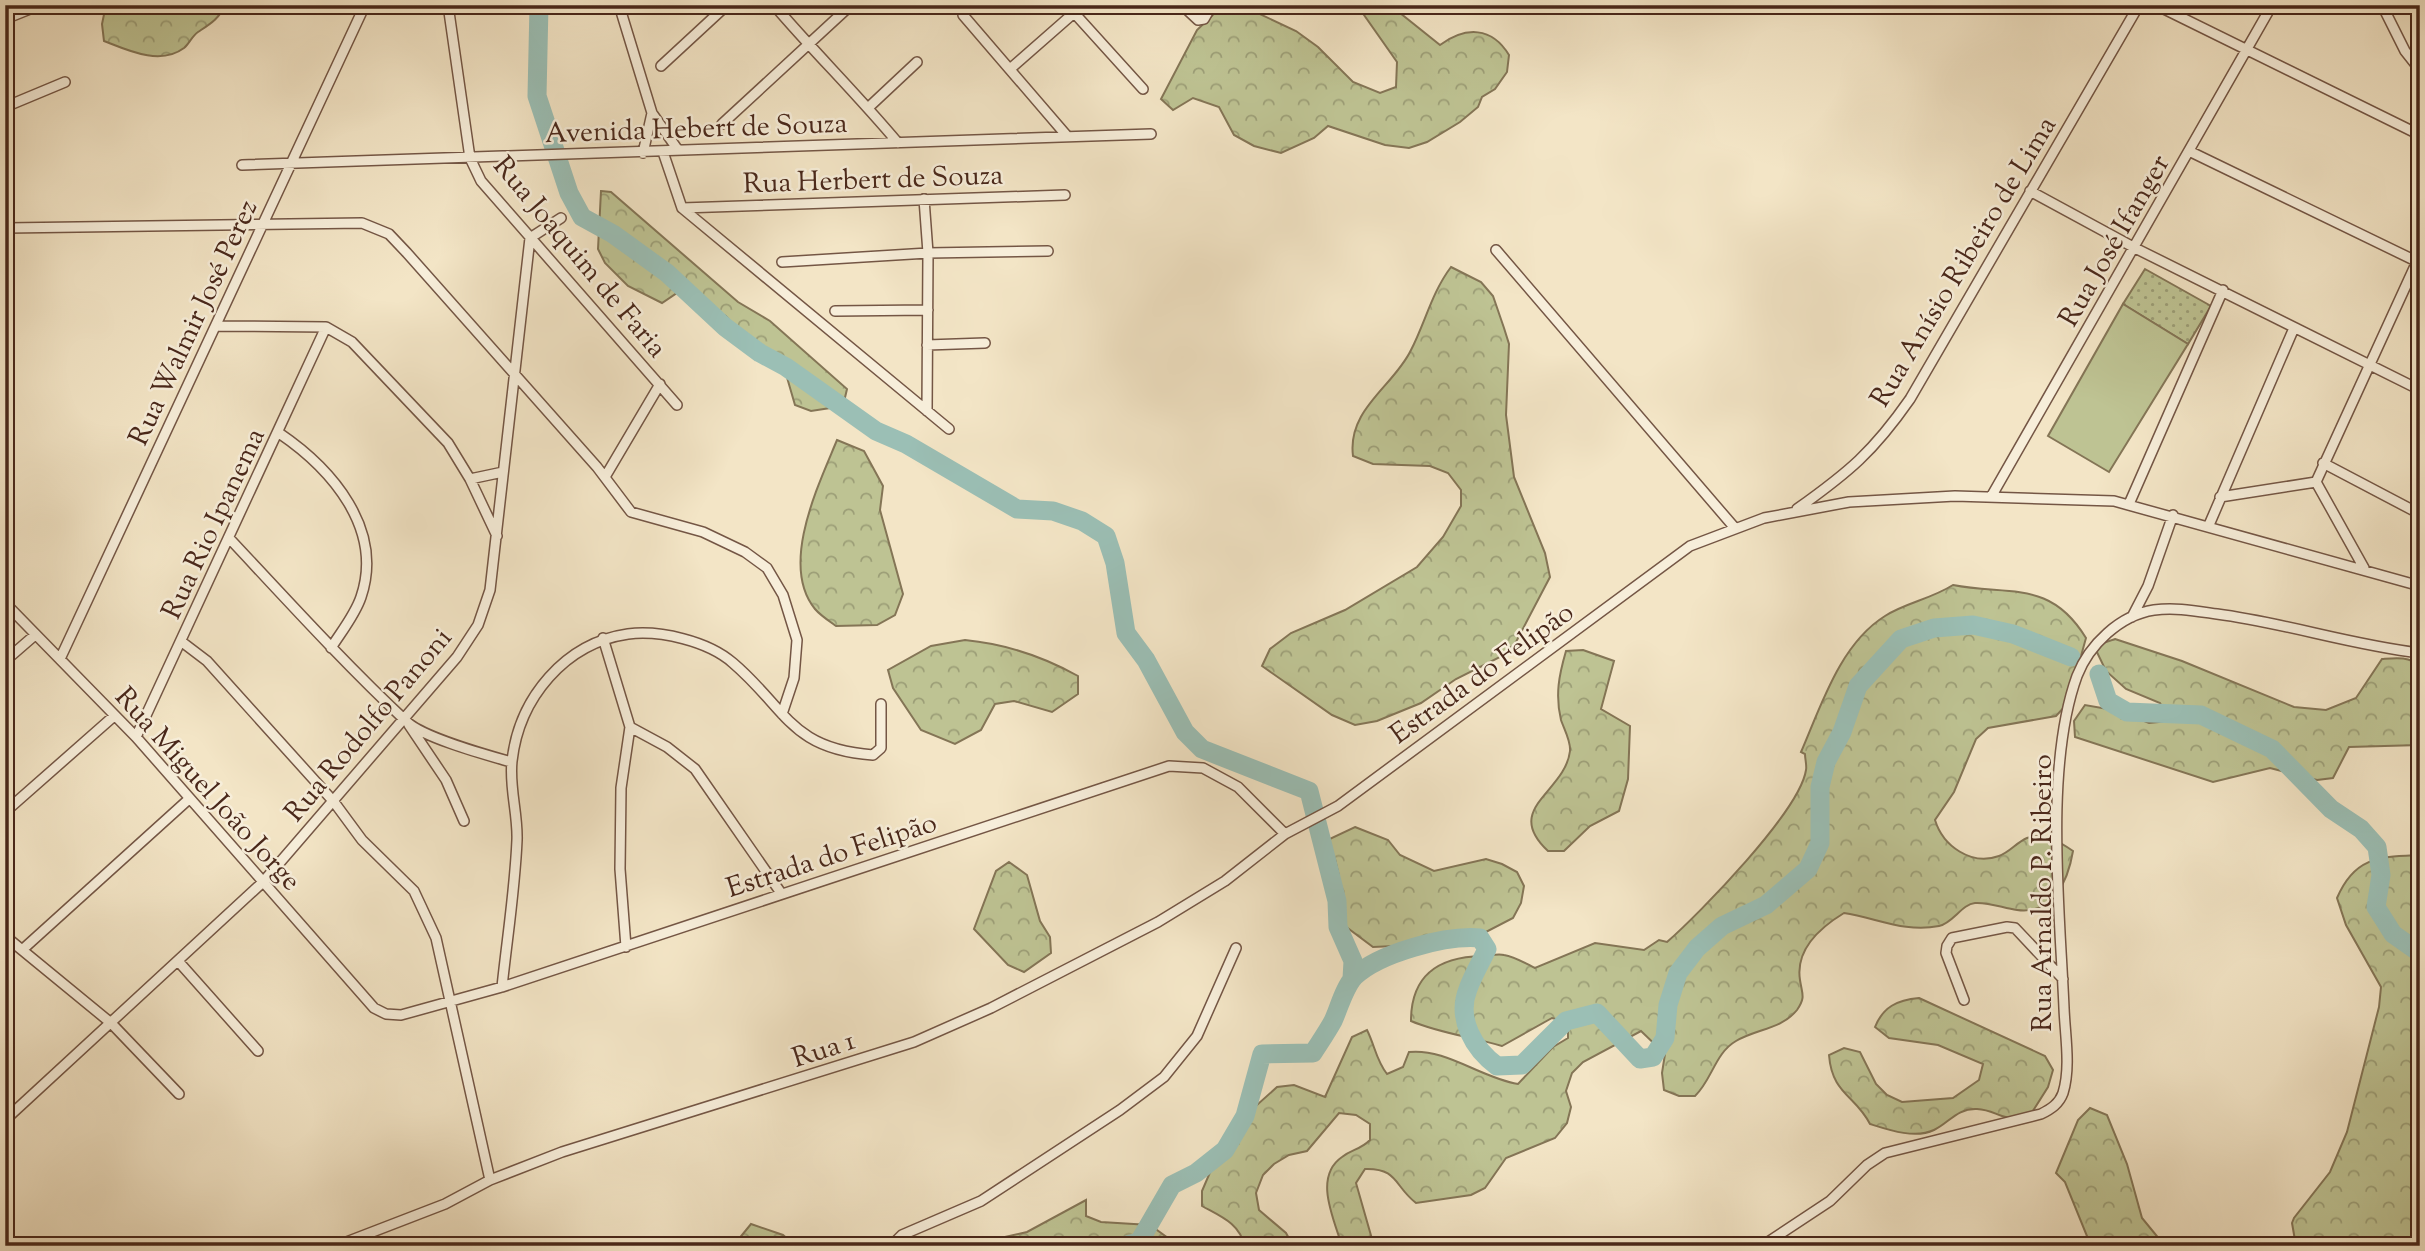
<svg xmlns="http://www.w3.org/2000/svg" width="2425" height="1251" font-family="'Sorts Mill Goudy',serif">
<style>
.forest{fill:url(#forest-crowns);stroke:#847556;stroke-width:2}
.park{fill:url(#park-dots);stroke:#847556;stroke-width:2}
.pitch{fill:#bec393;stroke:#847556;stroke-width:2}
.lines{fill:none;stroke-linecap:round;stroke-linejoin:round}
.river{stroke:#9bbfb5;stroke-width:19}
.minor-casing{stroke:#745645;stroke-width:12}
.minor{stroke:#f7eeda;stroke-width:9}
.labels{text-anchor:middle;stroke-width:5;stroke-linejoin:round;paint-order:stroke}
.street-label{font-size:28px;fill:#49271a;stroke:#f7eeda}
</style>
<defs>
<pattern id="forest-crowns" width="20" height="18" patternUnits="userSpaceOnUse" patternTransform="scale(1.75)"><rect width="20" height="18" fill="#bec393"/><path d="M2 6a3 3 0 1 1 6 0M12 15a3 3 0 1 1 6 0" fill="none" stroke="#9c9e77"/></pattern>
<pattern id="park-dots" width="8" height="8" patternUnits="userSpaceOnUse" patternTransform="scale(1.75)"><rect width="8" height="8" fill="#bec393"/><path d="M2 2h.1M6 6h.1" fill="none" stroke="#9c9e77" stroke-width="1.8" stroke-linecap="round"/></pattern>
</defs>
<rect width="100%" height="100%" fill="#f3e5c6"/>
<filter id="stains"><feTurbulence type="fractalNoise" baseFrequency=".00286" numOctaves="4"/><feColorMatrix values="0 0 0 0 .2 0 0 0 0 .09 0 0 0 0 .02 0 0 0 .5 -.17"/></filter>
<radialGradient id="worn" r=".72"><stop offset=".6" stop-color="#630" stop-opacity="0"/><stop offset="1" stop-color="#630" stop-opacity=".3"/></radialGradient>
<path class="forest" d="M 106,5 L 225,5 C 219,19 210,24 198,32 C 192,36 189,44 184,48 C 160,66 127,50 104,41 L 102,24 Z
M 1357,5 L 1390,5 L 1440,45 C 1466,26 1492,27 1509,55 L 1507,72 L 1495,89 L 1482,97 L 1478,107 L 1460,122 L 1427,142 L 1409,148 L 1385,145 L 1328,126 L 1314,138 L 1281,153 L 1254,146 L 1234,135 L 1219,107 L 1193,98 L 1173,110 L 1161,99 L 1197,30 L 1220,8 L 1247,8 L 1296,31 L 1318,47 L 1353,82 L 1380,93 L 1396,87 L 1397,62 Z
M 601,191 L 611,192 L 738,302 L 770,321 L 847,389 L 843,406 L 811,411 L 795,405 L 786,374 L 747,344 L 726,316 L 677,293 L 662,303 L 628,286 L 605,263 L 598,249 Z
M 1451,267 L 1481,282 L 1493,296 L 1504,328 L 1509,344 L 1506,415 L 1514,477 L 1545,553 L 1550,577 L 1516,642 L 1504,655 L 1456,679 L 1421,703 L 1377,721 L 1355,725 L 1332,715 L 1262,666 L 1270,649 L 1291,633 L 1345,610 L 1417,567 L 1443,537 L 1461,506 L 1461,490 L 1448,473 L 1430,466 L 1373,464 L 1353,456 C 1347,409 1394,386 1411,350 C 1425,323 1432,292 1451,267 Z
M 837,440 L 864,451 L 883,486 L 880,510 L 903,594 L 895,615 L 877,625 L 836,626 C 829,621 820,615 815,609 C 779,565 819,484 837,440 Z
M 1953,585 C 2009,596 2050,579 2086,638 L 2068,703 L 2056,716 L 1988,728 L 1976,739 L 1954,792 L 1935,820 C 1943,846 1971,866 1999,856 C 2010,852 2017,842 2027,838 C 2044,832 2060,842 2073,851 C 2068,881 2053,915 2017,910 C 2003,908 1989,902 1975,903 C 1962,904 1953,923 1939,926 C 1905,933 1877,918 1844,913 C 1821,927 1795,949 1800,980 C 1802,994 1806,997 1797,1010 C 1782,1029 1756,1029 1736,1041 C 1715,1053 1712,1080 1695,1096 L 1679,1096 L 1664,1090 L 1662,1073 L 1665,1054 L 1641,1031 L 1583,1062 L 1572,1073 L 1566,1091 L 1571,1107 L 1567,1123 L 1555,1138 L 1506,1158 L 1485,1188 L 1471,1195 L 1416,1203 C 1394,1186 1398,1168 1365,1169 L 1356,1183 L 1374,1246 L 1342,1246 C 1334,1219 1313,1177 1342,1157 C 1352,1149 1360,1150 1370,1140 L 1370,1124 L 1356,1115 L 1339,1113 L 1307,1151 L 1289,1155 L 1274,1164 L 1263,1175 L 1256,1193 L 1259,1210 L 1286,1233 L 1293,1246 L 1244,1246 C 1241,1224 1220,1216 1202,1206 L 1202,1191 L 1226,1135 L 1238,1122 L 1277,1087 L 1294,1085 L 1325,1097 L 1352,1037 L 1367,1030 C 1375,1046 1376,1060 1387,1074 L 1403,1067 L 1409,1052 C 1446,1048 1481,1078 1518,1084 L 1553,1047 L 1568,1038 L 1568,1022 L 1552,1018 L 1502,1046 C 1472,1037 1439,1033 1411,1021 C 1411,975 1438,957 1482,956 C 1489,956 1498,953 1504,955 C 1515,957 1525,963 1535,968 L 1595,943 L 1644,950 L 1659,940 L 1667,942 C 1699,914 1800,811 1806,770 C 1807,766 1805,759 1805,754 L 1801,752 C 1821,706 1840,644 1885,616 C 1905,603 1931,599 1953,585 Z
M 2115,639 L 2182,661 L 2294,707 L 2326,710 L 2356,698 L 2382,659 C 2395,658 2409,656 2420,666 L 2420,745 L 2349,747 L 2333,778 L 2317,780 L 2270,768 L 2213,782 L 2075,737 L 2074,721 L 2085,705 L 2119,711 L 2149,723 L 2170,721 L 2160,703 L 2126,689 L 2106,671 L 2094,646 Z
M 965,640 C 1006,644 1042,656 1078,676 L 1078,694 L 1052,712 L 1014,701 L 995,704 L 981,730 L 955,744 L 921,730 L 893,688 L 888,670 L 931,646 Z
M 1583,650 L 1614,661 L 1601,709 L 1630,726 L 1628,779 L 1619,811 L 1590,826 L 1564,851 L 1548,851 C 1502,808 1565,793 1570,751 C 1571,741 1564,729 1561,720 C 1555,695 1559,675 1566,651 Z
M 1355,827 L 1388,840 L 1400,855 L 1434,871 L 1486,859 L 1502,864 L 1517,872 L 1524,886 L 1521,903 L 1513,918 L 1484,933 L 1434,939 L 1416,945 L 1373,947 L 1345,926 L 1336,911 L 1339,876 L 1335,859 L 1319,844 Z
M 2420,855 L 2420,1246 L 2296,1246 L 2292,1223 L 2294,1218 L 2330,1172 L 2347,1132 L 2379,1007 L 2381,987 L 2346,925 L 2337,898 C 2355,856 2380,857 2420,855 Z
M 1009,862 L 1027,875 L 1040,921 L 1050,937 L 1051,953 L 1024,972 L 1008,965 L 974,929 L 996,871 Z
M 1919,998 L 2045,1056 L 2053,1070 L 2048,1087 L 2029,1117 C 1999,1122 1998,1110 1977,1109 C 1957,1108 1949,1123 1934,1130 C 1915,1139 1889,1130 1870,1124 C 1855,1095 1832,1094 1829,1055 L 1844,1048 L 1860,1052 L 1876,1084 L 1887,1095 L 1902,1102 L 1953,1098 L 1979,1080 L 1983,1064 L 1938,1045 L 1889,1038 L 1875,1027 C 1883,1007 1897,1000 1919,998 Z
M 2090,1108 L 2107,1115 L 2127,1164 L 2142,1218 L 2165,1246 L 2091,1246 L 2065,1182 L 2056,1173 L 2078,1120 Z
M 1086,1200 L 1086,1216 L 1101,1222 L 1150,1225 L 1179,1246 L 965,1246 L 1027,1232 Z
M 751,1224 L 783,1235 L 795,1246 L 733,1246 Z"/>
<path class="park" d="M 2145,269 L 2211,306 L 2188,344 L 2123,304 Z"/>
<path class="pitch" d="M 2123,304 L 2188,344 L 2109,472 L 2048,436 Z"/>
<g class="lines">
<path class="river" d="M 539,5 L 537,96 L 569,193 L 582,217 L 613,234 L 667,273 L 725,327 L 760,353 L 786,367 L 876,431 L 906,444 L 1017,509 L 1053,511 L 1082,521 L 1106,536 L 1115,563 L 1126,633 L 1146,660 L 1185,732 L 1202,749 L 1309,791 L 1337,901 L 1338,927 L 1353,961 L 1352,979
M 2099,674 L 2108,701 L 2127,712 L 2201,715 L 2272,749 L 2331,809 L 2361,829 L 2377,847 L 2381,875 L 2376,907 L 2393,934 L 2420,953
M 1123,1246 L 1139,1242 L 1172,1185 L 1196,1173 L 1225,1150 L 1245,1116 L 1262,1054 L 1313,1053 C 1320,1042 1327,1032 1333,1021 C 1339,1008 1344,988 1354,977 C 1379,953 1446,935 1480,938 L 1487,949 C 1481,962 1473,975 1468,989 C 1456,1019 1474,1049 1497,1066 L 1522,1065 L 1566,1021 L 1597,1013 L 1640,1059 L 1653,1057 L 1665,1038 L 1668,1005 L 1678,973 L 1697,948 L 1722,926 L 1766,905 L 1808,869 L 1820,843 L 1820,787 L 1826,762 L 1842,732 L 1858,686 L 1901,639 L 1934,628 L 1973,625 L 2013,634 L 2071,657"/>
<defs>
<path id="minor" d="M 448,5 L 470,158 L 481,181 L 677,405
M 619,5 L 652,113 L 678,150
M 774,5 C 814,52 858,95 898,143
M 1067,5 L 1143,89
M 1182,5 L 1198,20 L 1204,19 L 1212,5
M 2156,5 L 2420,135
M 2382,5 L 2405,51 L 2420,70
M 963,15 L 1067,136
M 5,19 L 40,5
M 661,66 L 727,5
M 1010,69 L 1083,5
M 5,107 L 65,82
M 869,107 L 917,62
M 722,124 L 851,5
M 663,152 L 682,208 L 949,429
M 2191,152 L 2420,263
M 643,153 L 652,113
M 242,165 L 1151,134
M 2030,191 L 2135,248 L 2420,390
M 924,199 L 928,253 L 927,411
M 682,208 L 1065,195
M 7,228 L 362,223 L 389,234 L 407,253 L 597,467 L 631,512 L 703,532 L 745,552 L 767,568 L 783,595 L 797,640 L 794,678 L 782,714
M 1496,250 L 1734,527
M 782,262 L 928,253 L 1048,251
M 835,311 L 928,310
M 217,326 L 326,327 L 352,342 L 448,443 L 470,479 L 497,536
M 927,345 L 985,343
M 279,433 C 332,469 384,529 361,597 C 355,615 341,632 331,648
M 2323,463 L 2420,514
M 605,477 L 660,384
M 470,479 L 503,472
M 2316,482 L 2420,255
M 2316,482 L 2364,568
M 1991,497 L 2272,5
M 2220,497 L 2316,482
M 2129,504 L 2223,290
M 1797,509 C 1849,472 1873,452 1910,399 L 2139,5
M 2209,525 L 2294,328
M 229,538 C 287,600 345,664 407,722 C 424,738 487,755 511,762
M 5,603 L 136,737 L 374,1008 L 386,1014 L 401,1015 L 502,987 L 1169,766 L 1203,768 L 1238,787 L 1285,834
M 2132,617 L 2148,586 L 2173,515
M 603,638 L 630,727 L 621,788 L 620,869 L 626,947
M 182,642 L 207,661 L 334,802 L 362,840 L 414,891 L 436,938 L 490,1180
M 60,659 L 365,5
M 5,661 L 35,635
M 409,725 L 446,780 L 464,821
M 630,727 L 667,747 L 695,769 L 781,893
M 136,737 L 326,327
M 5,812 L 114,716
M 5,936 L 111,1023 L 179,1094
M 22,950 L 189,799
M 178,961 L 258,1051
M 502,987 C 507,939 515,889 517,840 C 518,814 509,787 512,761 C 519,698 565,643 628,634 C 660,630 708,641 733,663 C 787,709 790,749 873,755 L 881,748 L 881,704
M 1964,1000 L 1946,953 L 1947,946 L 1952,938 L 2007,927 L 2015,928 L 2063,979
M 5,1120 L 263,882 L 457,657 L 478,625 L 490,590 L 530,238 L 561,218
M 336,1246 L 445,1204 L 490,1180 L 562,1152 L 914,1042 L 991,1008 L 1158,922 L 1225,881 L 1285,834 L 1338,806 L 1690,546 L 1764,518 L 1849,502 L 1955,496 L 2114,501 L 2420,586
M 891,1246 L 902,1235 L 981,1201 L 1120,1110 L 1164,1077 L 1197,1036 L 1236,948
M 1762,1246 L 1830,1201 L 1867,1165 L 1885,1153 L 2041,1114 C 2051,1109 2059,1104 2063,1093 C 2071,1067 2065,1035 2064,1008 C 2060,911 2044,767 2077,676 C 2089,645 2120,615 2154,610 C 2175,607 2196,611 2217,614 C 2286,623 2351,645 2420,653"/>
</defs>
<use href="#minor" class="minor-casing"/>
<use href="#minor" class="minor"/>
</g>
<g class="labels">
<g class="street-label">
<text transform="translate(696 127) rotate(-2)" y="10">Avenida Hebert de Souza</text>
<text transform="translate(873 178) rotate(-2)" y="10">Rua Herbert de Souza</text>
<text transform="translate(2113 240) rotate(-60)" y="10">Rua José Ifanger</text>
<text transform="translate(581 256) rotate(50)" y="10">Rua Joaquim de Faria</text>
<text transform="translate(1962 261) rotate(-59)" y="10">Rua Anísio Ribeiro de Lima</text>
<text transform="translate(192 322) rotate(-65)" y="10">Rua Walmir José Perez</text>
<text transform="translate(212 523) rotate(-65)" y="10">Rua Rio Ipanema</text>
<text transform="translate(1481 672) rotate(-36)" y="10">Estrada do Felipão</text>
<text transform="translate(367 724) rotate(-50)" y="10">Rua Rodolfo Panoni</text>
<text transform="translate(209 788) rotate(48)" y="10">Rua Miguel João Jorge</text>
<text transform="translate(831 854) rotate(-18)" y="10">Estrada do Felipão</text>
<text transform="translate(2041 893) rotate(-90)" y="10">Rua Arnaldo P. Ribeiro</text>
<text transform="translate(823 1048) rotate(-18)" y="10">Rua 1</text>
</g>
</g>
<rect width="2425" height="1251" fill="none" stroke="#f3e5c6" stroke-width="28"/>
<rect x="7" y="7" width="2411" height="1237" fill="none" stroke="#49271a" stroke-width="3.5"/>
<rect x="14" y="14" width="2397" height="1223" fill="none" stroke="#49271a" stroke-width="2"/>
<rect width="100%" height="100%" filter="url(#stains)"/>
<rect width="100%" height="100%" fill="url(#worn)"/>
</svg>
